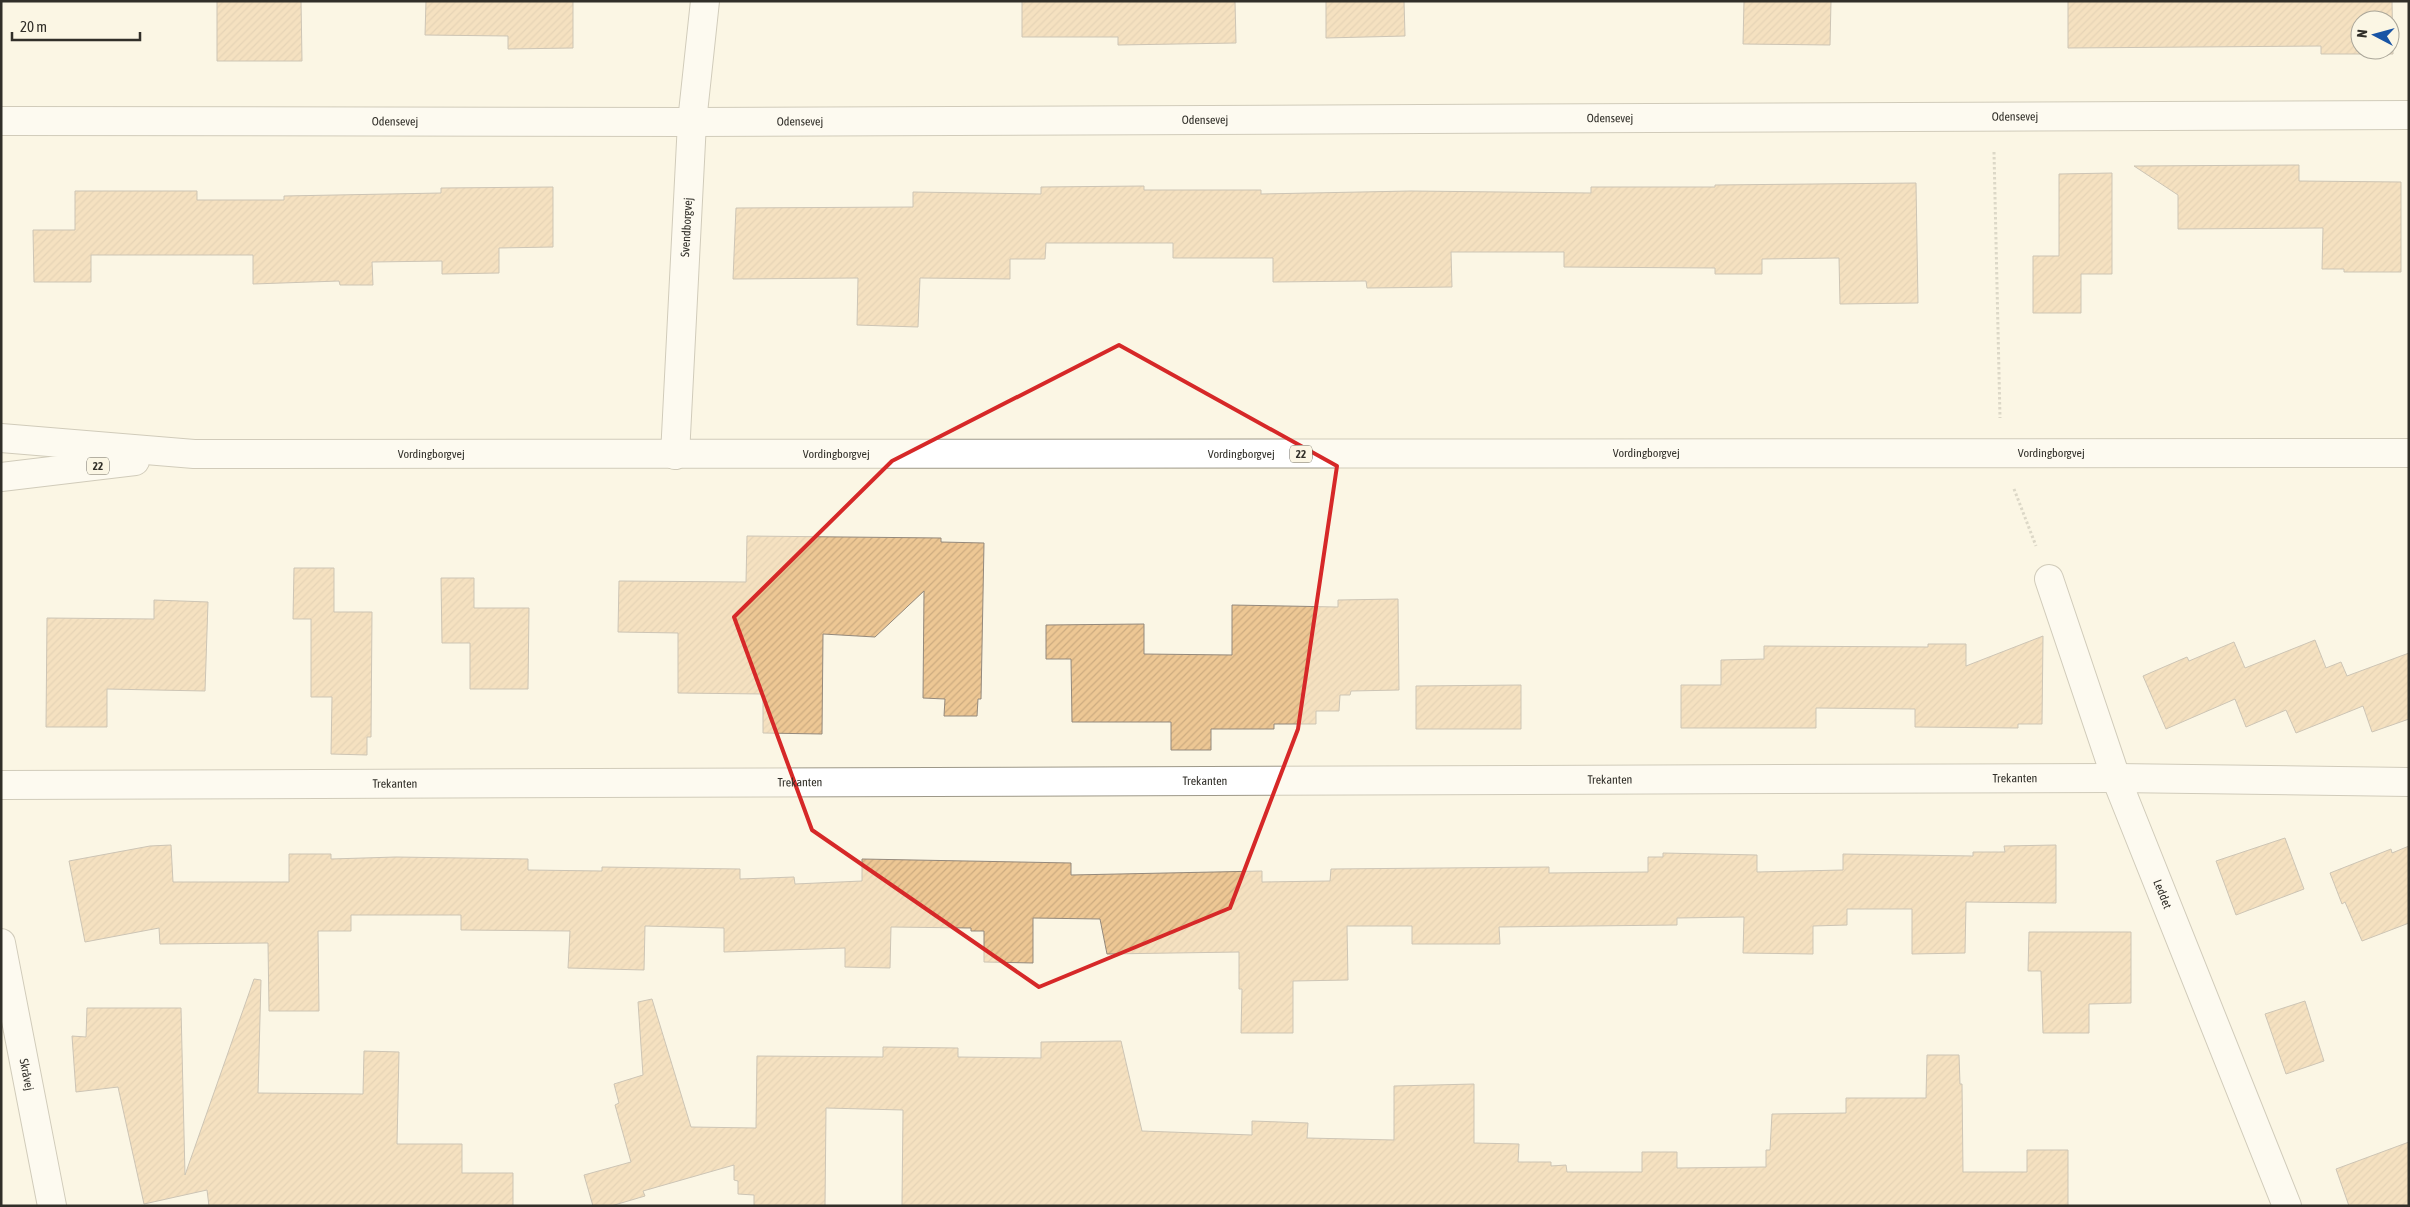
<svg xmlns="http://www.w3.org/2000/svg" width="2410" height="1207" font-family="'Asap Condensed',sans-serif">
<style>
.building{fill:url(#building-hatch);stroke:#94897c;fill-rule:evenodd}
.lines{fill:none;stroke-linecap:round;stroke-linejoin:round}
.minor-casing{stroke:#9d9888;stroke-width:30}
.major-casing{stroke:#9d9888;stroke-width:30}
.path{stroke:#b7b3a5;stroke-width:3;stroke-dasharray:2.5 2.5;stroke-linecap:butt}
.minor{stroke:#fff;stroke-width:28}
.major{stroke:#fff;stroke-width:28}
.marked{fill:none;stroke:#d62828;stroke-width:4;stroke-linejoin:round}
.labels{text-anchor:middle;stroke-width:4.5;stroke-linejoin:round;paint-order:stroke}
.shield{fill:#fbf6e4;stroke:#6e6b61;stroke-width:1}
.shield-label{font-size:11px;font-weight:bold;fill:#312f29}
.street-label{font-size:12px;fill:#312f29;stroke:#fbf6e4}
</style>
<defs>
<pattern id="building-hatch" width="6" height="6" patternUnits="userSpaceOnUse" patternTransform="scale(1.25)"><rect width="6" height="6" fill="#edc794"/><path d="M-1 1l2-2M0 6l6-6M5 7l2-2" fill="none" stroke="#ccab80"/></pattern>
</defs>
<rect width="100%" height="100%" fill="#fbf6e4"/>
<path class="building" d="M 217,1 L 301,1 L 302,61 L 217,61 Z
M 426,1 L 573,1 L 573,48 L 508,49 L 508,36 L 425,35 Z
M 1022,1 L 1235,1 L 1236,43 L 1118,45 L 1118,37 L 1022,37 Z
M 1326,1 L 1404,1 L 1405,36 L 1326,38 Z
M 1744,1 L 1831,1 L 1830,45 L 1743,44 Z
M 2068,1 L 2392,1 L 2393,54 L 2321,54 L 2321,46 L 2068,48 ZM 2360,20 L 2390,20 L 2390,50 L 2360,50 Z
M 2299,165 L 2299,181 L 2401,182 L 2401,272 L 2344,272 L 2344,269 L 2322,269 L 2323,228 L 2178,229 L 2178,195 L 2134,166 Z
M 2112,173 L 2112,274 L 2081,274 L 2081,313 L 2033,313 L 2033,256 L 2059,256 L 2059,174 Z
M 1916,183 L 1918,303 L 1840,304 L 1839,258 L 1762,259 L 1762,274 L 1715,274 L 1715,268 L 1564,267 L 1564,252 L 1451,252 L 1452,287 L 1367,288 L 1366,281 L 1273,282 L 1273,258 L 1173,258 L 1173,243 L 1046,243 L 1045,259 L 1010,259 L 1010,279 L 920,278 L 918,327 L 857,325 L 858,278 L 733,279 L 736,208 L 913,207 L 913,192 L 1041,194 L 1041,187 L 1144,186 L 1144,190 L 1261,190 L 1261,194 L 1411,191 L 1591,193 L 1591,187 L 1715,187 L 1715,185 Z
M 553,187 L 553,247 L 499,248 L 499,273 L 442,274 L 442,261 L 372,262 L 373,285 L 340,285 L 339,281 L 253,284 L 253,255 L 91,255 L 91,282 L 34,282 L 33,230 L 75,230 L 75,191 L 197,191 L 197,200 L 284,200 L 284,196 L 441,193 L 441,188 Z
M 747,536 L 941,538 L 941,542 L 984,543 L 981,699 L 978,699 L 977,716 L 944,716 L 945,699 L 923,698 L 924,591 L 875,637 L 823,634 L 822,734 L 763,733 L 763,694 L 678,693 L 678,633 L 618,632 L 619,581 L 746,582 Z
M 294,568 L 334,568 L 334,612 L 372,612 L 371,737 L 367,737 L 367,755 L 331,754 L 332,697 L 311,697 L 311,619 L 293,619 Z
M 441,578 L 474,578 L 474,608 L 529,608 L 528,689 L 470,689 L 470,643 L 442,643 Z
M 1398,599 L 1399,690 L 1351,691 L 1350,695 L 1340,695 L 1339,711 L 1316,711 L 1316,724 L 1274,724 L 1274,729 L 1211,729 L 1211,750 L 1171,750 L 1171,722 L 1072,722 L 1071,659 L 1046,659 L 1046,625 L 1144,624 L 1144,654 L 1232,655 L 1232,605 L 1338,607 L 1338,600 Z
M 154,600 L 208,602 L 205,691 L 107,689 L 107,727 L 46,727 L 47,618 L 154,619 Z
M 2043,636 L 2042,724 L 2018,724 L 2018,728 L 1915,727 L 1915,709 L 1816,708 L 1816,728 L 1681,728 L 1681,685 L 1721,685 L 1721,660 L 1764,659 L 1764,646 L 1928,647 L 1928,644 L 1966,644 L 1966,666 Z
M 2315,640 L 2326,668 L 2341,662 L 2347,676 L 2409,653 L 2409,719 L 2372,732 L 2363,706 L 2296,733 L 2286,710 L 2246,727 L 2235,699 L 2166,729 L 2143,676 L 2187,657 L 2189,661 L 2234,642 L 2245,668 Z
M 1521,685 L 1521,729 L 1416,729 L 1416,686 Z
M 2285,838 L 2304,889 L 2236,915 L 2216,861 Z
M 171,845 L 173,882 L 289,882 L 289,854 L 331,854 L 331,859 L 396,857 L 528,859 L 528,870 L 602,871 L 602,867 L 740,869 L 740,879 L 794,877 L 795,884 L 862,881 L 862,859 L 1071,863 L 1071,875 L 1262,871 L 1262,882 L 1330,881 L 1331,869 L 1549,867 L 1549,873 L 1648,872 L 1648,857 L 1663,857 L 1663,853 L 1757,855 L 1757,872 L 1843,870 L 1843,854 L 1973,856 L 1973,852 L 2005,852 L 2004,846 L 2056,845 L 2056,903 L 1966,902 L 1965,953 L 1912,954 L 1912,909 L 1847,909 L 1847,925 L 1813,926 L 1813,954 L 1743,953 L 1744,917 L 1677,918 L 1677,925 L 1499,927 L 1500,944 L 1412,944 L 1412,926 L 1347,926 L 1348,980 L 1293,981 L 1293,1033 L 1241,1033 L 1242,989 L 1239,989 L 1239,952 L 1107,954 L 1100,919 L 1033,918 L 1033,963 L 984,962 L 984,931 L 971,931 L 971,928 L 891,927 L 890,968 L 845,967 L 845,948 L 724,952 L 724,928 L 645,926 L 644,970 L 568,968 L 570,931 L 461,930 L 461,915 L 351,915 L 351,931 L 318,931 L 319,1011 L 269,1011 L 268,943 L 160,944 L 159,928 L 85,942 L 69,861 L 150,846 Z
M 2409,846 L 2409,923 L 2362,941 L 2345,902 L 2342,904 L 2330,873 L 2391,849 L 2392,853 Z
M 2029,932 L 2131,932 L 2131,1003 L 2089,1004 L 2089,1033 L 2043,1033 L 2041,971 L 2028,971 Z
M 254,979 L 261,980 L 258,1093 L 363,1094 L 364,1051 L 399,1052 L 397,1144 L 462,1144 L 462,1173 L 513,1173 L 513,1206 L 209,1206 L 207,1190 L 144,1204 L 118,1087 L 76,1092 L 72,1036 L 86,1037 L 87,1008 L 181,1008 L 185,1175 Z
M 652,999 L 691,1127 L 756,1128 L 757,1056 L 883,1057 L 883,1047 L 958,1048 L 958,1057 L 1041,1058 L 1041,1042 L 1121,1041 L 1142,1131 L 1252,1135 L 1252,1121 L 1308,1123 L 1307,1138 L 1394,1140 L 1394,1086 L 1474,1084 L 1474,1143 L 1519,1144 L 1518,1162 L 1551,1162 L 1551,1166 L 1566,1165 L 1567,1172 L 1642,1172 L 1642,1152 L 1677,1152 L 1677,1168 L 1766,1167 L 1766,1150 L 1770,1150 L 1772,1114 L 1846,1113 L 1846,1098 L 1926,1098 L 1927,1055 L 1959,1055 L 1960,1084 L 1962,1084 L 1963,1172 L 2027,1172 L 2027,1150 L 2068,1150 L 2068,1206 L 902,1206 L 903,1110 L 826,1108 L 825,1206 L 754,1206 L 754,1195 L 738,1194 L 738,1181 L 734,1180 L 734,1165 L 643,1191 L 645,1196 L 611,1206 L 593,1206 L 584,1175 L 631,1162 L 615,1105 L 619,1103 L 614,1084 L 643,1075 L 638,1002 Z
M 2305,1001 L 2324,1061 L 2286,1074 L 2265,1014 Z
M 2409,1142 L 2409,1206 L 2349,1206 L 2336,1169 Z"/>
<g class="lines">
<defs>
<g id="minor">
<path id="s1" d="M 1,121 L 692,122 L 2409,115"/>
<path id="s2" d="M 675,455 L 692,122 L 705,1"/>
<path id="s3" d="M 2049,579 L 2116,778 L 2287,1206"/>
<path id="s4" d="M 1,785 L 2116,778 L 2409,782"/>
<path id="s5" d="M 1,943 L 52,1206"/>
</g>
<g id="major">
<path id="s6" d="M 1,438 L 194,454 L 2409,453"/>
<path d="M 1,477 L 135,461"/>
</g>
</defs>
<use href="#minor" class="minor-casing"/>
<use href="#major" class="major-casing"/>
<path class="path" d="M 1994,152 L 2000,418
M 2014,489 L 2036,546"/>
<use href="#minor" class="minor"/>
<use href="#major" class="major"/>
</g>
<path d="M0 0H2410V1207H0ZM 1119,345 L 1337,466 L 1298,729 L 1230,908 L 1039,987 L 812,830 L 734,617 L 892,461 Z" fill="#fbf6e4" fill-opacity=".55" fill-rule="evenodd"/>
<path class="marked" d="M 1119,345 L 1337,466 L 1298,729 L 1230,908 L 1039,987 L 812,830 L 734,617 L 892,461 Z"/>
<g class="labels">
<g class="shield">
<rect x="1290" y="445.5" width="22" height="17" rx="4"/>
<rect x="87" y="457.5" width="22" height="17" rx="4"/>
</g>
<g class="shield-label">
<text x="1301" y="458">22</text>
<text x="98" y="470">22</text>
</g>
<g class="street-label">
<text dy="4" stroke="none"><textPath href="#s1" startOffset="2014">Odensevej</textPath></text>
<text dy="4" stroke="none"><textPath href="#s1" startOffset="1609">Odensevej</textPath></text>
<text dy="4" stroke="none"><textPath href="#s1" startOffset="1204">Odensevej</textPath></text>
<text dy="4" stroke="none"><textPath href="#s1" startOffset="394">Odensevej</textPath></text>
<text dy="4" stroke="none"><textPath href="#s1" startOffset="799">Odensevej</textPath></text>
<text dy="4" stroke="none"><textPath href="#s2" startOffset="228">Svendborgvej</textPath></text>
<text dy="4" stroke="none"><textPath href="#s6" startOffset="1241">Vordingborgvej</textPath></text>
<text dy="4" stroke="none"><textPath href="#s6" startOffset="1646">Vordingborgvej</textPath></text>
<text dy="4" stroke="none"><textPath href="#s6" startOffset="2051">Vordingborgvej</textPath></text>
<text dy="4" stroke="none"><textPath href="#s6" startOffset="431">Vordingborgvej</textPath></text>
<text dy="4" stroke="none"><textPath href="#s6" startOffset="836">Vordingborgvej</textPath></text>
<text dy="4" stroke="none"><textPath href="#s4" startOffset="2014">Trekanten</textPath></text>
<text dy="4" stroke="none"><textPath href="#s4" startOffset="1609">Trekanten</textPath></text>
<text dy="4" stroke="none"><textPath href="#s4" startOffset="1204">Trekanten</textPath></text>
<text dy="4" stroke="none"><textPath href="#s4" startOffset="799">Trekanten</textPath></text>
<text dy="4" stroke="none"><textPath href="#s4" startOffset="394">Trekanten</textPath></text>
<text dy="4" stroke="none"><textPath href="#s3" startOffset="335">Leddet</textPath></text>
<text dy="4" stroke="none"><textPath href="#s5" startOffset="134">Skråvej</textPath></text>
</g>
</g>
<rect width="2410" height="1207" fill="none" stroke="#312f29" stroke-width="5"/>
<g transform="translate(2375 35) rotate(276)"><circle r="24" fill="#fbf6e4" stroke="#aaa699"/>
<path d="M0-4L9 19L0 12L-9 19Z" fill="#1854a5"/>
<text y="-8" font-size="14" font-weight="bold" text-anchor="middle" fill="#312f29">N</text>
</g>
<path d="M12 32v8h128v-8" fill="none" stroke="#312f29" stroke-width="2.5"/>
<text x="20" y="32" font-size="15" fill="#312f29" stroke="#fbf6e4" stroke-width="4" paint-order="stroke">20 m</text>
</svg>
